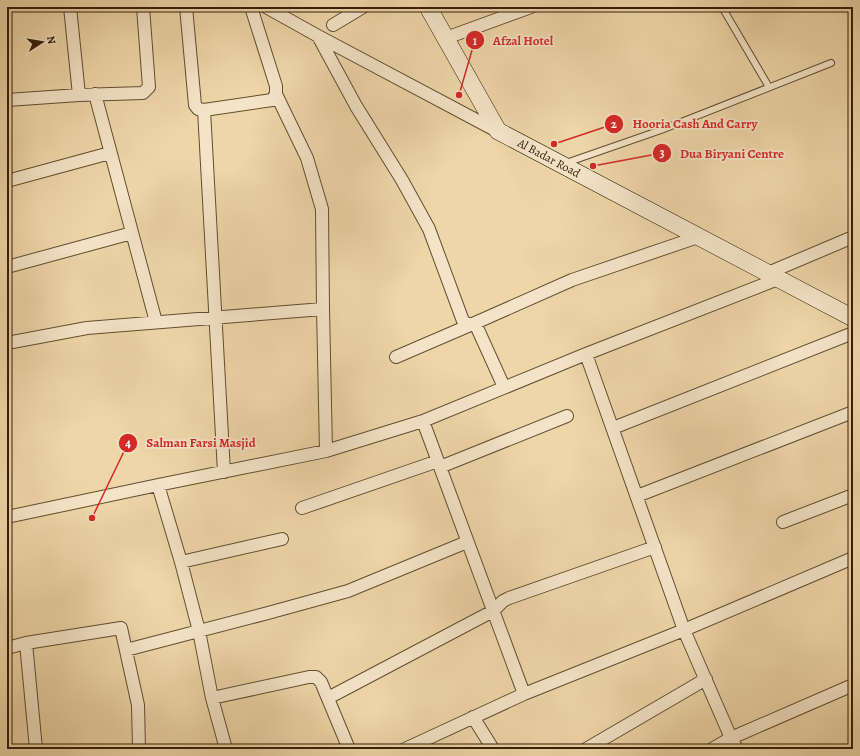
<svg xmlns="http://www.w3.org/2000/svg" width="860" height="756" font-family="Alegreya,serif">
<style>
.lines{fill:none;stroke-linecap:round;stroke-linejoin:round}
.lane-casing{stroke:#624d31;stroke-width:8}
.street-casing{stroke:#624d31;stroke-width:14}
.secondary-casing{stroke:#331f09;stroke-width:18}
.lane{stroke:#f4e4c7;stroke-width:6}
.street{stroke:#f4e4c7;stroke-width:12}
.secondary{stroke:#f4e4c7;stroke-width:17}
.labels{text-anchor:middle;stroke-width:3.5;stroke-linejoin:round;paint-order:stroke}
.street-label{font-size:12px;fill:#331f09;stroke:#f4e4c7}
.leader{fill:none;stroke:#d62828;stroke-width:1.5}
.callout-dot{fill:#d62828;stroke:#f4e4c7;stroke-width:1.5}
.mark-label{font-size:12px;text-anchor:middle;font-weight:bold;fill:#fff}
.callout-label{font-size:13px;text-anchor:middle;font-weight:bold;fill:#d62828;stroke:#f4e4c7;stroke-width:3.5;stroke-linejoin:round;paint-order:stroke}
</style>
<rect width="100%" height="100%" fill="#eed6a9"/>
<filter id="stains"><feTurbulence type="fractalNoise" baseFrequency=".005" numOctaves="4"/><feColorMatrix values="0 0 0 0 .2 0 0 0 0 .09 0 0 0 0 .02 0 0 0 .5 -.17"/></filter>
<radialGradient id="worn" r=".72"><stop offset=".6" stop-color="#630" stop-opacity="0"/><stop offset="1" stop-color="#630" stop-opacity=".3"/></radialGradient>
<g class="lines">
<defs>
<path id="lane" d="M 722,7 L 769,87
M 566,163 L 661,130 L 831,63"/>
<path id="street" d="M 70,7 L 79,95
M 186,7 L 195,105 L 198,109 L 204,110 L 272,100 L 276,94
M 251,7 L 276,86 L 276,94 L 307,158 L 322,209 L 323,309 L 326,451
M 266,7 L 318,36 L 497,131
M 333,25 L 363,7
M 318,36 L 356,106 L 402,180 L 429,229 L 463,321 C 467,324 470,325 475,323 L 572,280 L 698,237
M 446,38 L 531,7
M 95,94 L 156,322
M 7,100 L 79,95 L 143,93 L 149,87 L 143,7
M 204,110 L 224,472
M 7,181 L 110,153
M 7,267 L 132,233
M 768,273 L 853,237
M 475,323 L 504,387
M 7,343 L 87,328 L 323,309
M 586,354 L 684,630 L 731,738 L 737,749
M 396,357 L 468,326
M 423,421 L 524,694
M 613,428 L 853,333
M 440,467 L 567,416
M 158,485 L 181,562 L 199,631 L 212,698 L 226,749
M 637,496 L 853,412
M 302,508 L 438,461
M 7,517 L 158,485 L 326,451 L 423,421 L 586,354 L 778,279
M 783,522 L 853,495
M 181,562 L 282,539
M 26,643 L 36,749
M 7,648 L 26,643 L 121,628 L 138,705 L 139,749
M 126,650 L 268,613 L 348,591 L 467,542
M 212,698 L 309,677 L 316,677 L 321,682 L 349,749
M 328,698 L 493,611 L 503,601 L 509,598 L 655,547
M 473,717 L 493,749
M 405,749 L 524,694 L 684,630 L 853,558
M 586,749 L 706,679
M 712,749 L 731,738 L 853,685"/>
<path id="secondary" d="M 428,7 L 498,131 L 853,318"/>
</defs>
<use href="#lane" class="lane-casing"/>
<use href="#street" class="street-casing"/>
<use href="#secondary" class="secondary-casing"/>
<use href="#lane" class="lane"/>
<use href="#street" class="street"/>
<use href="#secondary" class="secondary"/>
</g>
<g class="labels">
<g class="street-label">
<text transform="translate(549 158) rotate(28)" y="4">Al Badar Road</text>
</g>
</g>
<path class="leader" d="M459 95L475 40M554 144L614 124M593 166L662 153M92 518L128 443"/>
<g class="callout-dot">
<circle cx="459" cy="95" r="4"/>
<circle cx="554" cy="144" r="4"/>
<circle cx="593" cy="166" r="4"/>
<circle cx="92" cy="518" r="4"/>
<circle cx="475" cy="40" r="10"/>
<circle cx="614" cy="124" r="10"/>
<circle cx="662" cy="153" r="10"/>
<circle cx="128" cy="443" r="10"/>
</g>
<g class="mark-label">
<text x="475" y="45">1</text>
<text x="614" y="128">2</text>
<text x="662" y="157">3</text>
<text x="128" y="447">4</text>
</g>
<g class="callout-label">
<text x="523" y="45">Afzal Hotel</text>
<text x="695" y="128">Hooria Cash And Carry</text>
<text x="732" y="158">Dua Biryani Centre</text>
<text x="201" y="447">Salman Farsi Masjid</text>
</g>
<rect width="860" height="756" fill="none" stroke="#eed6a9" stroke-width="24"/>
<rect x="8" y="8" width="844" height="740" fill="none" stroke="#331f09" stroke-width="2"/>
<rect x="12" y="12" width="836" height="732" fill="none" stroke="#331f09"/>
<g transform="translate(42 42) rotate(78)" stroke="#f4e4c7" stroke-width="3" paint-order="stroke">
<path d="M0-3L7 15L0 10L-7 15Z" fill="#331f09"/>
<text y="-6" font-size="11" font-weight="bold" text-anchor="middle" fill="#331f09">N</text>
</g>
<rect width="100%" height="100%" filter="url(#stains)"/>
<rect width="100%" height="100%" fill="url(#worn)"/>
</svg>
